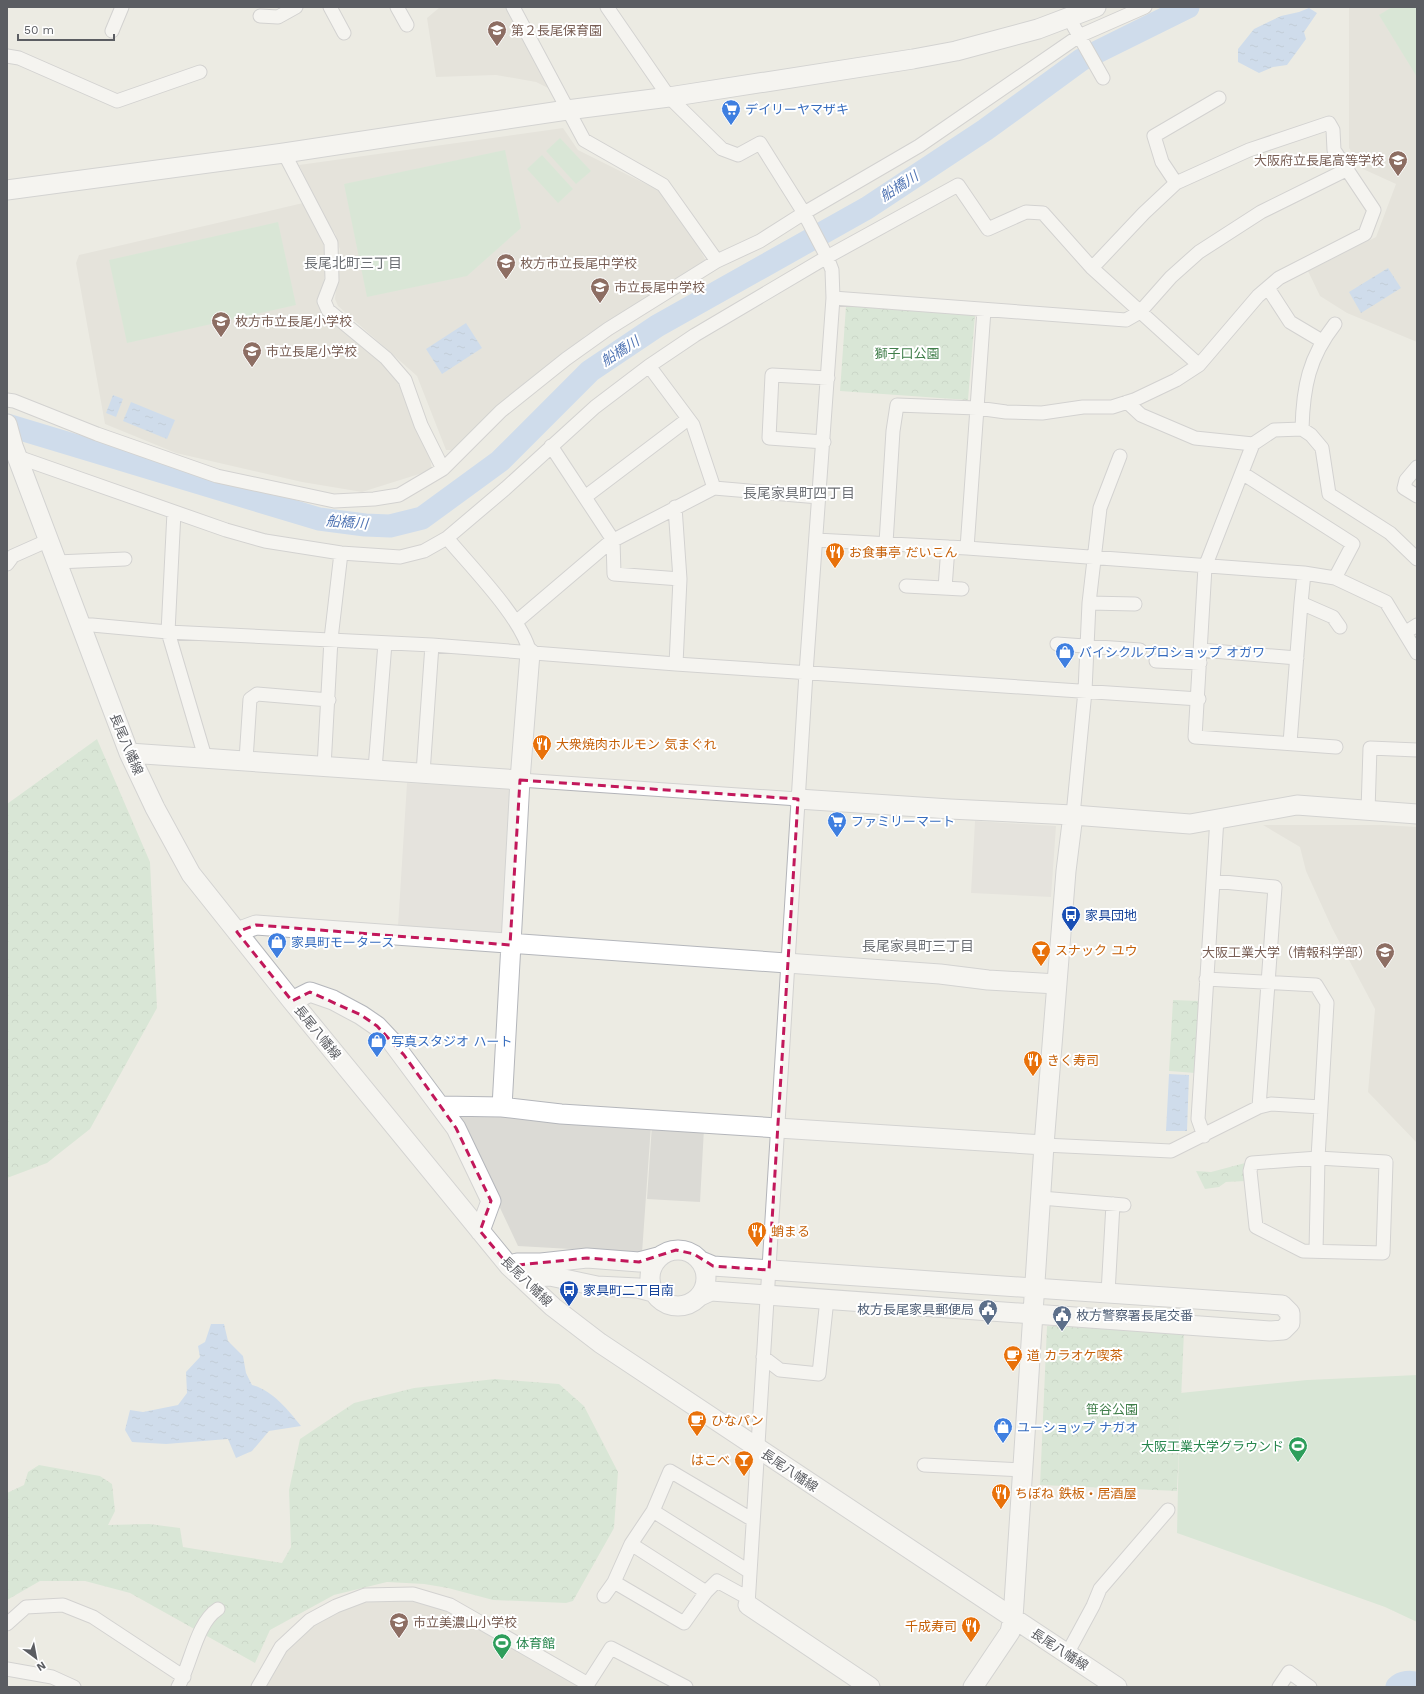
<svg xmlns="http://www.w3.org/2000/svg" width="1424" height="1694" font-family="'Work Sans','Noto Sans JP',sans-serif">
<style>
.industrial{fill:#dbdad5}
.education{fill:#dbdad1}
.forest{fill:url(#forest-crowns)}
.garden{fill:#c2e1c6}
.water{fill:url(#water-ripples)}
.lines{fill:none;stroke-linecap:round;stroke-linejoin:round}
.river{stroke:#abcbf4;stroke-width:23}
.street-casing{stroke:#b3b4b9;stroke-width:15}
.secondary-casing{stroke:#b4b6bb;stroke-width:21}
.street{stroke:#fff;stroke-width:13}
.secondary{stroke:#fff;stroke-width:19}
.marked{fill:none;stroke:#c2185b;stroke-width:3;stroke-dasharray:8 5;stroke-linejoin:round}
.labels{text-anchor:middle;stroke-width:4;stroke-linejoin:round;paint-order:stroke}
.education-label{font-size:13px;fill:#785e54;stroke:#fff;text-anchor:start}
.shop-label{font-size:13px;fill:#366cbe;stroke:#fff;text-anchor:start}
.park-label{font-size:13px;fill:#3f7d49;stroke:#fff}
.food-label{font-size:13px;fill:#c56008;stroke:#fff;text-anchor:start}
.street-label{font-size:13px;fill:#5b5d62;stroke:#fff}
.transit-label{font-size:13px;fill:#164399;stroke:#fff;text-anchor:start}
.service-label{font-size:13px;fill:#4e5e75;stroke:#fff;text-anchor:end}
.leisure-label{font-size:13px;fill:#27864d;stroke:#fff;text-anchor:end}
.water-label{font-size:14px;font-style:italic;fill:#5175b4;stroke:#fff}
.neighbourhood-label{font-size:14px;fill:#6c6f74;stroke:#fff}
</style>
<defs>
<pattern id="forest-crowns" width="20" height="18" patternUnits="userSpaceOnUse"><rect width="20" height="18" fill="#c2e1c6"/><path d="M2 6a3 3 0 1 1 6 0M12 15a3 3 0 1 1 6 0" fill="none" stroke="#a1baa4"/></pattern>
<pattern id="water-ripples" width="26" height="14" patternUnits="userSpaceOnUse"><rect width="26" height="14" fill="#abcbf4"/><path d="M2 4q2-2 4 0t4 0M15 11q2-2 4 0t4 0" fill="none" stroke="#8ea8c9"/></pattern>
</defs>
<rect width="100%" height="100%" fill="#ecebe3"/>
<path class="industrial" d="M 407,783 L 514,789 L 505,933 L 398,926 Z
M 975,821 L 1056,826 L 1051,897 L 971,893 Z
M 461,1112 L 651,1125 L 642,1253 L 518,1246 L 458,1119 Z
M 652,1125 L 704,1128 L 700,1202 L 647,1199 Z"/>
<path class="education" d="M 440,7 L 508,7 L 552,90 L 536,82 L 496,75 L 436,77 L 427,18 Z
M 1349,7 L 1417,7 L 1417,342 L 1347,313 L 1320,296 L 1308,271 L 1376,237 L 1396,184 L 1363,169 L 1349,148 Z
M 563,128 L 578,150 L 662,192 L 684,220 L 706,261 L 585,336 L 573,350 L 454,450 L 446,450 L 417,376 L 338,306 L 335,299 L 340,250 L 335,233 L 330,228 L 299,165 Z
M 303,203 L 323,244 L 326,265 L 321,300 L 382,360 L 399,380 L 428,447 L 432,470 L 362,492 L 302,482 L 176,453 L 105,424 L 76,263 L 79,255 Z
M 1263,825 L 1383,825 L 1417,827 L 1417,1143 L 1368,1092 L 1375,1009 L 1332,928 L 1306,871 L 1300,847 Z
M 406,1599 L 446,1609 L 580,1687 L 264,1687 L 285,1650 L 318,1620 L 360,1603 Z"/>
<path class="forest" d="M 846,306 L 975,315 L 968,400 L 840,391 Z
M 97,739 L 150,862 L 157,1008 L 90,1129 L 47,1163 L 7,1178 L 7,804 Z
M 1173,1000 L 1200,1001 L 1195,1073 L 1169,1071 Z
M 1245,1163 L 1246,1181 L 1226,1182 L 1219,1187 L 1205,1189 L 1196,1171 L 1211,1172 Z
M 1047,1326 L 1184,1332 L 1177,1491 L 1040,1485 Z
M 495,1379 L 559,1384 L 584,1406 L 618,1472 L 614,1528 L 573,1601 L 566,1603 L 493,1600 L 448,1588 L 424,1584 L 387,1582 L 334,1595 L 270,1630 L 255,1663 L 130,1593 L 85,1581 L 40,1581 L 7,1600 L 7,1493 L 24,1485 L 28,1472 L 39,1465 L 100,1476 L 112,1484 L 115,1511 L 108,1525 L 149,1524 L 180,1528 L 183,1547 L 282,1563 L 291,1547 L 289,1490 L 300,1439 L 354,1403 L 414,1388 Z"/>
<path class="garden" d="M 1392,7 L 1417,7 L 1417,77 L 1379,15 Z
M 560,138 L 591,171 L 576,184 L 546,151 Z
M 505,150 L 521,228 L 467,276 L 367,297 L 344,184 Z
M 542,155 L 573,189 L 558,203 L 527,169 Z
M 278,222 L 296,305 L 127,343 L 109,260 Z
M 1417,1375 L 1417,1622 L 1385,1607 L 1177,1533 L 1180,1393 L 1307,1380 Z"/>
<path class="water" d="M 1309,8 L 1317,13 L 1304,32 L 1306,39 L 1287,65 L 1273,67 L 1259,73 L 1238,62 L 1238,49 L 1254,29 L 1281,16 L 1299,12 Z
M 1388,268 L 1401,288 L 1361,313 L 1349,292 Z
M 466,323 L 482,348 L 442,374 L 426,349 Z
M 113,395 L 123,399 L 116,417 L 106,413 Z
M 131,402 L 175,420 L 167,439 L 123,421 Z
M 1169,1074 L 1189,1075 L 1187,1131 L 1166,1131 Z
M 211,1324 L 224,1324 L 228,1341 L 243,1356 L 246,1373 L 252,1385 C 273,1391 287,1409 301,1426 L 269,1431 L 252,1451 L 236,1458 L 228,1439 L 166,1444 L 132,1442 L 125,1430 L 130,1410 L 143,1412 L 178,1405 L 187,1393 L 186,1372 L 200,1357 L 198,1346 L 205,1342 Z"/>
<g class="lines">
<path class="river" d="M 7,425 L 319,519 L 365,525 L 390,526 L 422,518 L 500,461 L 590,371 L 657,326 L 867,208 L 985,130 L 1081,60 L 1188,7
M 1397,1687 C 1402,1682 1411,1681 1417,1684"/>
<defs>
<path id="street" d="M 330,7 L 344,33
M 397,7 L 407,25
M 513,7 L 584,140 L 663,185 L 717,261
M 607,7 L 669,97 L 722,149 L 738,155 L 760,143 L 804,213 L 827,257 L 832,270 L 833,298 L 806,673 L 748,1605
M 260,16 L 278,17 L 296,7
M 1069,18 L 1103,78
M 112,31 L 122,7
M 7,56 L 19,58 L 117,101 L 200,72
M 284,153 L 331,243 L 332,280 L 324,301 L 328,310 L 386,358 L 405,380 L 421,425 L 443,469
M 1176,183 L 1162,162 L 1154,136 L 1219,98
M 1268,288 L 1290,322 L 1322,341
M 833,298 L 1126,320 L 1140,312 L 1171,277 L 1199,252 L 1261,212 L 1348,169
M 649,366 L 693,425 L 714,488
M 7,400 L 14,401 L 97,434 L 217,476 L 334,501 L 374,499 L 399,495 L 443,469 L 501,411 L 566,359 L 608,329 L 717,261 L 760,241 L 804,213 L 919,146 L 1079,36 L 1145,7
M 1127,402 L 1141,415 L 1195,438 L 1253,444
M 1302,429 C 1303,387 1309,357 1335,324
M 824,442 L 769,438 L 772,375 L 828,378
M 551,446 L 613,540 L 614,574 L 680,579
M 18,457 L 226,530 L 265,541 L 341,553 L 400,557 L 424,551 L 447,538 L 506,488 L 595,407 L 649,366 L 695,335 L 827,257 L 958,185 L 988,229 L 1026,212 L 1043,213 L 1092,268 L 1199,365
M 1417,467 L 1406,480 L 1404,488 L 1417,496
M 1242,473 L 1353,544 L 1335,578
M 585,497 L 688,419
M 675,507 L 680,579 L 676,664
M 174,512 L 168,632 L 205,757
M 447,538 C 471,567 522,618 530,653
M 816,540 L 967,548 L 1304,573 L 1335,578 L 1386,602 L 1417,653
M 886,543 L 893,431 L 897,405 L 977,408 L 1006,412 L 1042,413 L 1083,407 L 1112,407 L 1134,400 L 1176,380 L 1199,365 L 1258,296 L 1279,278 L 1365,234 L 1374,210 L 1334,150 L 1333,130 L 1329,123 L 1249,150 L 1176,183 L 1144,213 L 1092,268
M 967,548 L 984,310
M 57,562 L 125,559
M 7,564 L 13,556 L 49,540
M 1304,573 L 1301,603 L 1333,617 L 1340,627
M 906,586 L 962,589
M 945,588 L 948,547
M 1089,603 L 1135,604
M 516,622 L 610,542 L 714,488 L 819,497
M 80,625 L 92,625 L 168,632 L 432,645 L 676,664 L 1199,699
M 1406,632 L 1417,625
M 1057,644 L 1140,650
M 1201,650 L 1297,658
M 1156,661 L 1200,663
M 1290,743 L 1301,603
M 1336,747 L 1195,737 L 1205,567 L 1253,444 L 1274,430 L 1302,429 L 1311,435 L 1322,448 L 1329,494 L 1390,533 L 1417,559
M 246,760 L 250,699 L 257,694 L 329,700
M 324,767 L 331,639 L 341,553
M 375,769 L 385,643
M 423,773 L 432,645
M 520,780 L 798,799
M 1368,811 L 1370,748 L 1417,750
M 1073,815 L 1085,691 L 1089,603 L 1100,508 L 1120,456
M 1213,881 L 1275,887 L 1259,1107
M 1206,979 L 1316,985 L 1327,1003 L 1318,1158 L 1316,1251
M 1204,1136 L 1198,1119 L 1217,818
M 1044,1145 L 1171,1151 L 1259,1107 L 1271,1104 L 1321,1107
M 1318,1158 L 1386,1162 L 1383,1253 L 1303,1251 L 1256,1227 L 1250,1171 L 1252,1163 Z
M 1041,1198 L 1124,1205
M 1108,1293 L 1113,1204
M 763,1357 L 780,1370 L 819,1374 L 827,1299
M 924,1465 L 1024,1470
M 653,1511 L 750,1572
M 631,1544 L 706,1592
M 604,1596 L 614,1582
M 748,1598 L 717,1581 L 706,1592 L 684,1623 L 614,1582 L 631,1544 L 653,1511 L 670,1471 L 753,1520
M 7,1624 L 26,1607 L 63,1605 L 93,1617 L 184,1677
M 1067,1654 L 1093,1606 L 1100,1589 L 1168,1510
M 7,1669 L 52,1677 L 74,1687
M 178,1687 C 191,1665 196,1623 218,1609
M 258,1687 L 281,1647 L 310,1620 L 336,1606 L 365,1595 L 413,1594 L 450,1605 L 588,1684
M 586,1687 L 611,1648 L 686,1687
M 1279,1687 L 1289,1672 L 1310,1687"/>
<path id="secondary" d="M 7,190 L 284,153 L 567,110 L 669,97 L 913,59 L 956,51 L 1038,29 L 1096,7
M 7,424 L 13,446 L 129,753 L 155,808 L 191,874 L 292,1001 L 509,1266 L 553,1307 L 600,1343 L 1117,1687
M 129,753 L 520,780
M 798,799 L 950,809 L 1073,815 L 1190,824 L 1297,805 L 1417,814
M 237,932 L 256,925 L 940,974 L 988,980 L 1057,984
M 292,1001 L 310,992 L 333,1000 L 361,1015 L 377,1026 L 392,1042 L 456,1128 L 491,1201 L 480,1231
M 441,1106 L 502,1107 L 561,1114 L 1044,1145
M 502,1107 L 520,780 L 530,653
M650 1278a28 28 0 1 1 56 0a28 28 0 1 1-56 0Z
M 509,1266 L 517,1263 L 541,1263 L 587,1258 L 639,1262 L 658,1257
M 526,1282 L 535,1277 L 550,1276 L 597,1286 L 638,1288 L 653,1292
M 700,1296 L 711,1291 L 1270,1331 L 1283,1330 L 1290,1323 L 1290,1313 L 1282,1305 L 713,1266 L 701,1261
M 748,1605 L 870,1687
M 973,1687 L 1010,1632 L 1013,1618 L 1044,1145 L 1066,871 L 1073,815"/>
</defs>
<use href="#street" class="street-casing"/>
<use href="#secondary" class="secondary-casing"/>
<use href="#street" class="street"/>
<use href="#secondary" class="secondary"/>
</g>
<path d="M0 0H1424V1694H0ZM 520,780 L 798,799 L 769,1270 L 713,1266 L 694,1254 L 676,1250 L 639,1262 L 587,1258 L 509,1266 L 480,1231 L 491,1201 L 456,1128 L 404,1055 L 377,1026 L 361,1015 L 310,992 L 292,1001 L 237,932 L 256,925 L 510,945 Z" fill="#ecebe3" fill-opacity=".55" fill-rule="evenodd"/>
<path class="marked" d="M 520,780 L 798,799 L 769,1270 L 713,1266 L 694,1254 L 676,1250 L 639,1262 L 587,1258 L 509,1266 L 480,1231 L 491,1201 L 456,1128 L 404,1055 L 377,1026 L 361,1015 L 310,992 L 292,1001 L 237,932 L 256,925 L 510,945 Z"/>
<defs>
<symbol id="school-pin" viewBox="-11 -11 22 30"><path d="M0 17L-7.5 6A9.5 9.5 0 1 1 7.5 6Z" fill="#8d6e63" stroke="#fff"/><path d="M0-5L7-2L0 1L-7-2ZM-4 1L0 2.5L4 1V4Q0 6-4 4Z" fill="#fff"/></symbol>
<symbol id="supermarket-pin" viewBox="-11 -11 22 30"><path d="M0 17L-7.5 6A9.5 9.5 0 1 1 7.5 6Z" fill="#3f7fe0" stroke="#fff"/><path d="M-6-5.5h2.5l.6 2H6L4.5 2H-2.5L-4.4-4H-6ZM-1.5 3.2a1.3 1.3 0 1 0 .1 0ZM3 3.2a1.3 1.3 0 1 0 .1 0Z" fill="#fff"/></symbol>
<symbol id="restaurant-pin" viewBox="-11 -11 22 30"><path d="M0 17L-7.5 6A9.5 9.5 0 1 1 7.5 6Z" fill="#e8710a" stroke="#fff"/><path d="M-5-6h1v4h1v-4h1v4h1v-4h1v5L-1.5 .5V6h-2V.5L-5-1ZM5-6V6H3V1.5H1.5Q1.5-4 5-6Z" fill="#fff"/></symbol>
<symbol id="shop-pin" viewBox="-11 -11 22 30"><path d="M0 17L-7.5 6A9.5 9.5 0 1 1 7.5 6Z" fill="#3f7fe0" stroke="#fff"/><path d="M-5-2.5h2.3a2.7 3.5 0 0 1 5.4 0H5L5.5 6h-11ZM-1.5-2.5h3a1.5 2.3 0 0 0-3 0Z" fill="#fff"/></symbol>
<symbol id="bus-pin" viewBox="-11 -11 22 30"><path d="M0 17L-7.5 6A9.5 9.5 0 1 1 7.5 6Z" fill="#1a4fb4" stroke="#fff"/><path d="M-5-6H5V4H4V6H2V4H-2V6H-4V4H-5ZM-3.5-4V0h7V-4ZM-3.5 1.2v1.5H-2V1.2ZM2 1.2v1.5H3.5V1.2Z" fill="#fff"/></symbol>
<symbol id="bar-pin" viewBox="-11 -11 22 30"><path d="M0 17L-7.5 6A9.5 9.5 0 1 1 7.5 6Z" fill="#e8710a" stroke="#fff"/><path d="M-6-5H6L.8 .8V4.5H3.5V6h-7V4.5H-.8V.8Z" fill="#fff"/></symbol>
<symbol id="university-pin" viewBox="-11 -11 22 30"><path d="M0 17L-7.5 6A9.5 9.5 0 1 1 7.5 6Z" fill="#8d6e63" stroke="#fff"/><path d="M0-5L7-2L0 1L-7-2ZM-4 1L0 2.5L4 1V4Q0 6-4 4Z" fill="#fff"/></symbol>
<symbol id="civic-pin" viewBox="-11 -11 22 30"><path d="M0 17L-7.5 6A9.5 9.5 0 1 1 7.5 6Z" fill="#5c6f8a" stroke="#fff"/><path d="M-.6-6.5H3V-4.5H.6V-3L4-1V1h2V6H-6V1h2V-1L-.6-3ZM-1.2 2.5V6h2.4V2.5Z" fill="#fff"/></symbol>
<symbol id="cafe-pin" viewBox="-11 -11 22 30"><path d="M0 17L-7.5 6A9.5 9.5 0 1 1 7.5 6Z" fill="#e8710a" stroke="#fff"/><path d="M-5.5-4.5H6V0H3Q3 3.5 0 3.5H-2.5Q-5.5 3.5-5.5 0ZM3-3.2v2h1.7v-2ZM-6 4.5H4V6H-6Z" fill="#fff"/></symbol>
<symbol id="stadium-pin" viewBox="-11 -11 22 30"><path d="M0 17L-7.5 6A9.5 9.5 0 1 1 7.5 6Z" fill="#2e9e5b" stroke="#fff"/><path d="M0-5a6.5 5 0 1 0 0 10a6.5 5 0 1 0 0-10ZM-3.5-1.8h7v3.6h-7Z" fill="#fff"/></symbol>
</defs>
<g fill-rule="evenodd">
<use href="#school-pin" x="486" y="19" width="22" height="30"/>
<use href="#supermarket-pin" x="720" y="98" width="22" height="30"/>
<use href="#school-pin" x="1387" y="149" width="22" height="30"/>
<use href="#school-pin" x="495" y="252" width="22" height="30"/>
<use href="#school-pin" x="589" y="276" width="22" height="30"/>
<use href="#school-pin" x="210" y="310" width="22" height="30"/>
<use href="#school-pin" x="241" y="340" width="22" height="30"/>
<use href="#restaurant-pin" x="824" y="541" width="22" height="30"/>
<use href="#shop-pin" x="1054" y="641" width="22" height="30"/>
<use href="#restaurant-pin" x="531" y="733" width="22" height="30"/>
<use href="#supermarket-pin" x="826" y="810" width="22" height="30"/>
<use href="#bus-pin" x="1060" y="904" width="22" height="30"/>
<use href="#shop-pin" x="266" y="931" width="22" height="30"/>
<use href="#bar-pin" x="1030" y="939" width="22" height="30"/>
<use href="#university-pin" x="1374" y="941" width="22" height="30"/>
<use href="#shop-pin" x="366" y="1030" width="22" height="30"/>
<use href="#restaurant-pin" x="1022" y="1049" width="22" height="30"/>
<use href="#restaurant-pin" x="746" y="1220" width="22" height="30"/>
<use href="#bus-pin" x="558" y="1279" width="22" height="30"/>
<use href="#civic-pin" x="977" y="1298" width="22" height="30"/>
<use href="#civic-pin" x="1051" y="1304" width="22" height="30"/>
<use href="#cafe-pin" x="1002" y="1344" width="22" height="30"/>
<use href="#cafe-pin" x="686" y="1409" width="22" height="30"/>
<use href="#shop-pin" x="992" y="1416" width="22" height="30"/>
<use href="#stadium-pin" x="1287" y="1435" width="22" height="30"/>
<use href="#bar-pin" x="733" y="1449" width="22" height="30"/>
<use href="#restaurant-pin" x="990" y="1482" width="22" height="30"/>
<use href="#school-pin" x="388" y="1611" width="22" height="30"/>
<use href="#restaurant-pin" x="960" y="1615" width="22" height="30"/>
<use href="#stadium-pin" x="491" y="1632" width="22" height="30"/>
</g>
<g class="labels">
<g class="education-label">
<text x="511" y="35">第２長尾保育園</text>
<text x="1384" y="165" text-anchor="end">大阪府立長尾高等学校</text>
<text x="520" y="268">枚方市立長尾中学校</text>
<text x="614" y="292">市立長尾中学校</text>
<text x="235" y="326">枚方市立長尾小学校</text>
<text x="266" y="356">市立長尾小学校</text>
<text x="1371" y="957" text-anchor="end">大阪工業大学（情報科学部）</text>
<text x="413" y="1627">市立美濃山小学校</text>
</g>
<g class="shop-label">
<text x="745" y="114">デイリーヤマザキ</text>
<text x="1079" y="657">バイシクルプロショップ オガワ</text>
<text x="851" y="826">ファミリーマート</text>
<text x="291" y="947">家具町モータース</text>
<text x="391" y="1046">写真スタジオ ハート</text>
<text x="1017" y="1432">ユーショップ ナガオ</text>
</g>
<g class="park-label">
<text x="907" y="358">獅子口公園</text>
<text x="1112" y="1414">笹谷公園</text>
</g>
<g class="food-label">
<text x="849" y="557">お食事亭 だいこん</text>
<text x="556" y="749">大衆焼肉ホルモン 気まぐれ</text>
<text x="1055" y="955">スナック ユウ</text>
<text x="1047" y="1065">きく寿司</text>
<text x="771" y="1236">蛸まる</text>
<text x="1027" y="1360">道 カラオケ喫茶</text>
<text x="711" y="1425">ひなパン</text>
<text x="730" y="1465" text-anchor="end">はこべ</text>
<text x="1015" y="1498">ちぼね 鉄板・居酒屋</text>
<text x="957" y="1631" text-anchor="end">千成寿司</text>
</g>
<g class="street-label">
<text transform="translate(127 744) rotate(67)" y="5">長尾八幡線</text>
<text transform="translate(318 1032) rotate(51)" y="5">長尾八幡線</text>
<text transform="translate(527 1281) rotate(44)" y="5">長尾八幡線</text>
<text transform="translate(790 1470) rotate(34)" y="5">長尾八幡線</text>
<text transform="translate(1060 1649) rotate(33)" y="5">長尾八幡線</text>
</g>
<g class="transit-label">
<text x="1085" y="920">家具団地</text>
<text x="583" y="1295">家具町二丁目南</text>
</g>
<g class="service-label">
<text x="974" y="1314">枚方長尾家具郵便局</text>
<text x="1076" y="1320" text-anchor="start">枚方警察署長尾交番</text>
</g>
<g class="leisure-label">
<text x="1284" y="1451">大阪工業大学グラウンド</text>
<text x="516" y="1648" text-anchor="start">体育館</text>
</g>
<g class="water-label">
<text transform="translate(899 186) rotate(-33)" y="5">船橋川</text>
<text transform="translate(620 351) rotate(-33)" y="5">船橋川</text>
<text transform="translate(347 522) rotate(5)" y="5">船橋川</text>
</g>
<g class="neighbourhood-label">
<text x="353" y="268">長尾北町三丁目</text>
<text x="799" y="498">長尾家具町四丁目</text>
<text x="918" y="951">長尾家具町三丁目</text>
</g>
</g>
<rect width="1424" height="1694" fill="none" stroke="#5b5d62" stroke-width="16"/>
<g transform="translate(36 1658) rotate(148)" stroke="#ffffff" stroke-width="3" paint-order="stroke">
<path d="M0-3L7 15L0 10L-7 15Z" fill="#5b5d62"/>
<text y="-6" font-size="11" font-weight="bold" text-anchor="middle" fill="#5b5d62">N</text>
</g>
<path d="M18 34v6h96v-6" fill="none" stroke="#5b5d62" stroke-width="2"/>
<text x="24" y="34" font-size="12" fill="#5b5d62" stroke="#ffffff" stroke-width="3" paint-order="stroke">50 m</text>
</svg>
